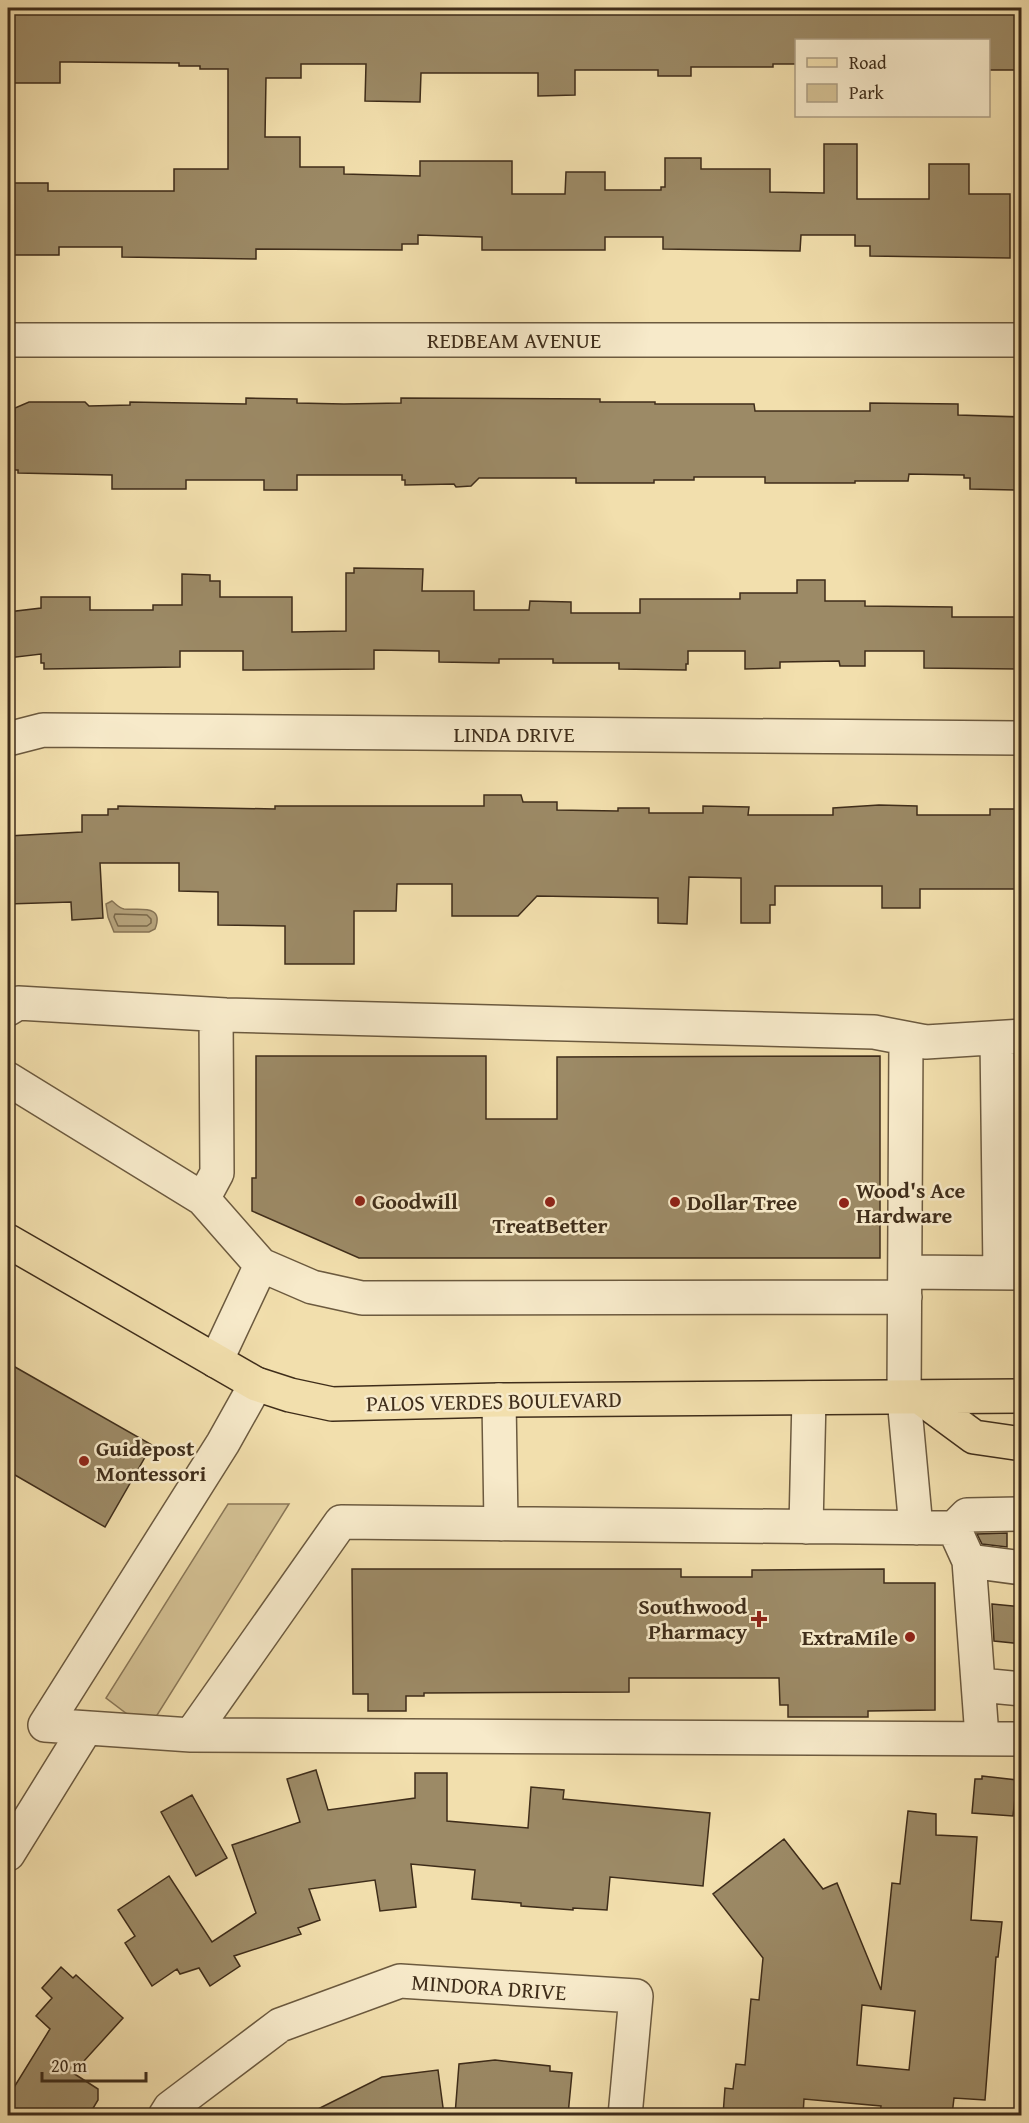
<svg xmlns="http://www.w3.org/2000/svg" width="1029" height="2123" font-family="'Gentium Book Plus',serif">
<style>
.green{fill:#d4c194;stroke:#8a7757;stroke-width:1.5}
.water{fill:#b5a27b;stroke:#867354;stroke-width:1.5}
.lines{fill:none;stroke-linecap:round;stroke-linejoin:round}
.shore{stroke:#7a684a;stroke-width:1.5}
.building{fill:#9c8a66;stroke:#3f2d1a;stroke-width:1.5;fill-rule:evenodd}
.minor-casing{stroke:#6c5a3f;stroke-width:36}
.major-casing{stroke:#3f2d1a;stroke-width:36}
.minor{stroke:#f7eaca;stroke-width:33}
.major{stroke:#f2dfad;stroke-width:33}
.poi-dot{fill:#8f2418;stroke:#f7eaca;stroke-width:2}
.labels{text-anchor:middle;stroke-width:5;stroke-linejoin:round;paint-order:stroke}
.street-label{font-size:22px;fill:#3f2d1a;stroke:#f7eaca}
.poi-label{font-size:22px;font-weight:bold;fill:#3f2d1a;stroke:#f7eaca;text-anchor:start}
</style>
<rect width="100%" height="100%" fill="#f2dfad"/>
<filter id="stains"><feTurbulence type="fractalNoise" baseFrequency=".00333" numOctaves="4"/><feColorMatrix values="0 0 0 0 .2 0 0 0 0 .09 0 0 0 0 .02 0 0 0 .5 -.17"/></filter>
<radialGradient id="worn" r=".72"><stop offset=".6" stop-color="#630" stop-opacity="0"/><stop offset="1" stop-color="#630" stop-opacity=".3"/></radialGradient>
<path class="green" d="M 228,1504 L 289,1504 L 154,1720 L 135,1720 L 106,1698 Z"/>
<path class="water" d="M 112,901 C 116,904 119,908 124,909 C 138,911 165,903 155,929 L 149,932 L 114,932 L 108,917 L 106,904 Z"/>
<g class="lines">
<path class="shore" d="M 115,914 L 147,915 L 151,919 L 151,923 L 147,926 L 118,926 L 114,917 Z"/>
</g>
<path class="building" d="M 8,8 L 222,8 L 222,14 L 277,14 L 277,8 L 827,8 L 827,9 L 832,9 L 832,14 L 913,14 L 913,11 L 969,10 L 969,8 L 1022,8 L 1022,70 L 988,70 L 988,40 L 796,40 L 796,64 L 773,64 L 773,67 L 691,67 L 691,76 L 658,76 L 658,70 L 575,70 L 575,95 L 538,96 L 538,73 L 421,73 L 420,102 L 365,101 L 366,64 L 301,64 L 301,78 L 266,78 L 265,137 L 300,137 L 300,167 L 344,167 L 344,174 L 420,176 L 420,161 L 512,161 L 512,194 L 565,194 L 566,172 L 605,172 L 605,190 L 661,190 L 661,187 L 665,187 L 665,158 L 701,158 L 701,169 L 770,169 L 770,192 L 824,193 L 824,144 L 857,144 L 857,199 L 929,199 L 929,164 L 969,164 L 969,194 L 1010,194 L 1010,258 L 870,256 L 870,246 L 855,246 L 855,235 L 801,235 L 800,251 L 663,249 L 663,237 L 605,237 L 605,250 L 482,250 L 482,237 L 418,235 L 418,244 L 402,244 L 402,250 L 256,249 L 256,259 L 122,257 L 122,247 L 59,247 L 59,255 L 8,255 L 8,183 L 48,183 L 48,191 L 174,191 L 174,169 L 228,169 L 228,69 L 200,69 L 200,66 L 179,66 L 179,63 L 71,62 L 60,62 L 60,83 L 8,83 Z
M 246,398 L 297,399 L 297,403 L 344,404 L 401,403 L 401,398 L 600,399 L 600,402 L 655,402 L 655,404 L 754,404 L 755,411 L 870,411 L 870,403 L 958,404 L 958,415 L 1022,417 L 1022,481 L 1016,481 L 1015,490 L 970,489 L 970,478 L 964,478 L 964,475 L 909,474 L 908,481 L 855,481 L 855,483 L 765,483 L 765,477 L 694,477 L 694,480 L 654,480 L 654,483 L 576,483 L 576,478 L 479,478 L 471,486 L 456,487 L 454,484 L 405,485 L 405,480 L 402,480 L 402,475 L 297,475 L 297,490 L 264,490 L 264,480 L 186,480 L 186,489 L 112,489 L 112,475 L 18,473 L 18,470 L 14,470 L 15,408 L 29,402 L 85,402 L 89,406 L 130,405 L 130,402 L 246,404 Z
M 354,568 L 423,569 L 422,591 L 474,591 L 474,610 L 529,610 L 530,601 L 571,602 L 571,613 L 640,613 L 640,599 L 740,599 L 740,593 L 797,593 L 797,580 L 825,580 L 825,601 L 865,601 L 865,606 L 952,607 L 952,617 L 1022,617 L 1022,669 L 924,668 L 924,651 L 865,651 L 865,666 L 840,666 L 839,661 L 780,662 L 780,668 L 745,669 L 745,651 L 688,651 L 688,664 L 686,664 L 686,670 L 619,669 L 619,663 L 553,663 L 553,659 L 499,659 L 499,663 L 439,662 L 439,651 L 374,650 L 374,669 L 243,670 L 243,651 L 180,651 L 180,667 L 44,669 L 44,663 L 41,663 L 41,654 L 8,658 L 8,612 L 41,608 L 41,597 L 90,597 L 90,610 L 153,610 L 153,605 L 182,605 L 182,574 L 210,575 L 210,581 L 220,581 L 220,597 L 292,597 L 292,632 L 346,631 L 346,573 L 354,573 Z
M 484,795 L 521,795 L 523,802 L 557,802 L 557,810 L 618,811 L 618,808 L 649,808 L 649,813 L 703,813 L 703,806 L 749,807 L 748,815 L 833,815 L 833,808 L 879,805 L 917,806 L 917,815 L 990,815 L 990,809 L 1020,809 L 1022,889 L 920,889 L 920,908 L 882,908 L 882,886 L 775,886 L 775,905 L 770,905 L 770,923 L 741,923 L 741,878 L 689,877 L 687,924 L 658,923 L 658,898 L 537,896 L 518,916 L 452,916 L 452,884 L 397,884 L 396,911 L 354,911 L 354,964 L 285,964 L 285,926 L 218,925 L 218,892 L 179,891 L 179,863 L 100,863 L 103,918 L 72,920 L 71,902 L 8,904 L 8,836 L 82,832 L 82,815 L 108,815 L 108,809 L 118,809 L 118,806 L 275,809 L 275,806 L 484,806 Z
M 256,1056 L 486,1056 L 486,1119 L 557,1119 L 557,1057 L 880,1056 L 880,1258 L 359,1258 L 252,1211 L 252,1178 L 256,1178 Z
M 8,1363 L 152,1445 L 105,1527 L 8,1471 Z
M 1007,1533 L 1007,1547 L 982,1544 L 977,1534 Z
M 352,1569 L 681,1569 L 681,1577 L 752,1577 L 752,1570 L 884,1569 L 884,1583 L 935,1583 L 935,1710 L 868,1711 L 868,1717 L 788,1717 L 788,1705 L 780,1705 L 779,1678 L 629,1678 L 629,1692 L 424,1693 L 424,1696 L 406,1696 L 406,1711 L 368,1711 L 368,1694 L 353,1694 Z
M 992,1604 L 1022,1607 L 1022,1644 L 994,1641 Z
M 316,1770 L 328,1810 L 415,1798 L 415,1773 L 447,1773 L 447,1821 L 528,1828 L 531,1787 L 564,1790 L 563,1799 L 710,1813 L 703,1886 L 610,1877 L 607,1910 L 573,1908 L 573,1910 L 521,1906 L 521,1903 L 472,1899 L 475,1870 L 411,1864 L 416,1907 L 380,1911 L 375,1880 L 309,1889 L 320,1920 L 298,1928 L 301,1934 L 234,1956 L 240,1966 L 210,1986 L 199,1968 L 180,1974 L 177,1969 L 152,1986 L 125,1943 L 135,1936 L 118,1910 L 169,1876 L 212,1942 L 256,1913 L 232,1845 L 300,1822 L 287,1779 Z
M 982,1776 L 1017,1780 L 1013,1816 L 972,1813 L 975,1779 L 982,1779 Z
M 192,1795 L 227,1858 L 196,1876 L 161,1812 Z
M 908,1811 L 936,1814 L 936,1835 L 977,1837 L 971,1920 L 1002,1922 L 998,1957 L 996,1957 L 985,2100 L 954,2098 L 952,2115 L 880,2115 L 881,2106 L 804,2099 L 803,2115 L 723,2115 L 725,2088 L 733,2089 L 736,2064 L 745,2065 L 751,1999 L 759,2000 L 763,1958 L 713,1894 L 784,1839 L 823,1889 L 837,1883 L 881,1990 L 892,1883 L 900,1884 ZM 862,2005 L 915,2011 L 909,2070 L 857,2065 Z
M 61,1967 L 73,1978 L 76,1975 L 123,2018 L 73,2073 L 98,2089 L 98,2100 L 89,2115 L 8,2115 L 8,2097 L 50,2029 L 36,2016 L 52,1998 L 42,1988 Z
M 495,2060 L 550,2066 L 550,2071 L 572,2073 L 568,2115 L 455,2115 L 459,2064 Z
M 438,2070 L 444,2115 L 306,2115 L 382,2077 Z"/>
<g class="lines">
<defs>
<path id="minor" d="M 8,340 L 1022,340
M 8,739 L 43,730 L 1022,738
M 8,1009 L 18,1003 L 226,1015 L 874,1032 L 926,1042 L 1022,1036
M 997,1038 L 1000,1272
M 906,1039 L 904,1398 L 916,1528
M 8,1079 L 203,1199 L 217,1173 L 216,1015
M 203,1199 L 261,1265
M 905,1272 L 1022,1273
M 216,1361 L 261,1265 L 312,1287 L 362,1298 L 905,1297
M 256,1384 L 223,1443 L 45,1725 L 191,1735 L 1022,1739
M 499,1400 L 501,1524
M 806,1527 L 809,1398
M 954,1528 L 969,1561 L 982,1737
M 969,1561 L 1022,1568
M 980,1685 L 1022,1689
M 191,1735 L 341,1522 L 954,1528 L 967,1515 L 1022,1514
M 8,1854 L 86,1728
M 165,2116 L 170,2108 L 280,2025 L 400,1981 L 636,1996 L 625,2116"/>
<path id="major" d="M 8,1241 L 256,1384 L 290,1395 L 332,1404 L 499,1400 L 1022,1396
M 921,1398 L 974,1437 L 1022,1444"/>
</defs>
<use href="#minor" class="minor-casing"/>
<use href="#major" class="major-casing"/>
<use href="#minor" class="minor"/>
<use href="#major" class="major"/>
</g>
<g class="poi-dot">
<circle cx="360" cy="1201" r="6"/>
<circle cx="550" cy="1202" r="6"/>
<circle cx="675" cy="1202" r="6"/>
<circle cx="844" cy="1203" r="6"/>
<circle cx="84" cy="1461" r="6"/>
<path d="M756 1610h6v6h6v6h-6v6h-6v-6h-6v-6h6z"/>
<circle cx="910" cy="1637" r="6"/>
</g>
<g class="labels">
<g class="street-label">
<text x="514" y="348">REDBEAM AVENUE</text>
<text x="514" y="742">LINDA DRIVE</text>
<text transform="translate(494 1401) rotate(-1)" y="8">PALOS VERDES BOULEVARD</text>
<text transform="translate(489 1987) rotate(4)" y="8">MINDORA DRIVE</text>
</g>
<g class="poi-label">
<text x="856" y="1198">Wood's Ace<tspan x="856" dy="25">Hardware</tspan></text>
<text x="372" y="1209">Goodwill</text>
<text x="687" y="1210">Dollar Tree</text>
<text x="550" y="1233" text-anchor="middle">TreatBetter</text>
<text x="96" y="1456">Guidepost<tspan x="96" dy="25">Montessori</tspan></text>
<text x="747" y="1614" text-anchor="end">Southwood<tspan x="747" dy="25">Pharmacy</tspan></text>
<text x="898" y="1645" text-anchor="end">ExtraMile</text>
</g>
</g>
<rect width="1029" height="2123" fill="none" stroke="#f2dfad" stroke-width="30"/>
<rect x="9" y="9" width="1011" height="2105" fill="none" stroke="#3f2d1a" stroke-width="3"/>
<rect x="15" y="15" width="999" height="2093" fill="none" stroke="#3f2d1a" stroke-width="1.5"/>
<rect x="795" y="39" width="195" height="78" fill="#f7eaca" stroke="#ad9e84" stroke-width="1.5"/>
<rect x="807" y="58" width="30" height="9" fill="#f2dfad" stroke="#ad9e84" stroke-width="1.5"/>
<text x="849" y="69" font-size="18" fill="#3f2d1a">Road</text>
<rect x="807" y="84" width="30" height="18" fill="#d4c194" stroke="#ad9e84" stroke-width="1.5"/>
<text x="849" y="99" font-size="18" fill="#3f2d1a">Park</text>
<path d="M42 2072v9h104v-9" fill="none" stroke="#3f2d1a" stroke-width="3"/>
<text x="51" y="2072" font-size="18" fill="#3f2d1a" stroke="#f7eaca" stroke-width="4.5" paint-order="stroke">20 m</text>
<rect width="100%" height="100%" filter="url(#stains)"/>
<rect width="100%" height="100%" fill="url(#worn)"/>
</svg>
